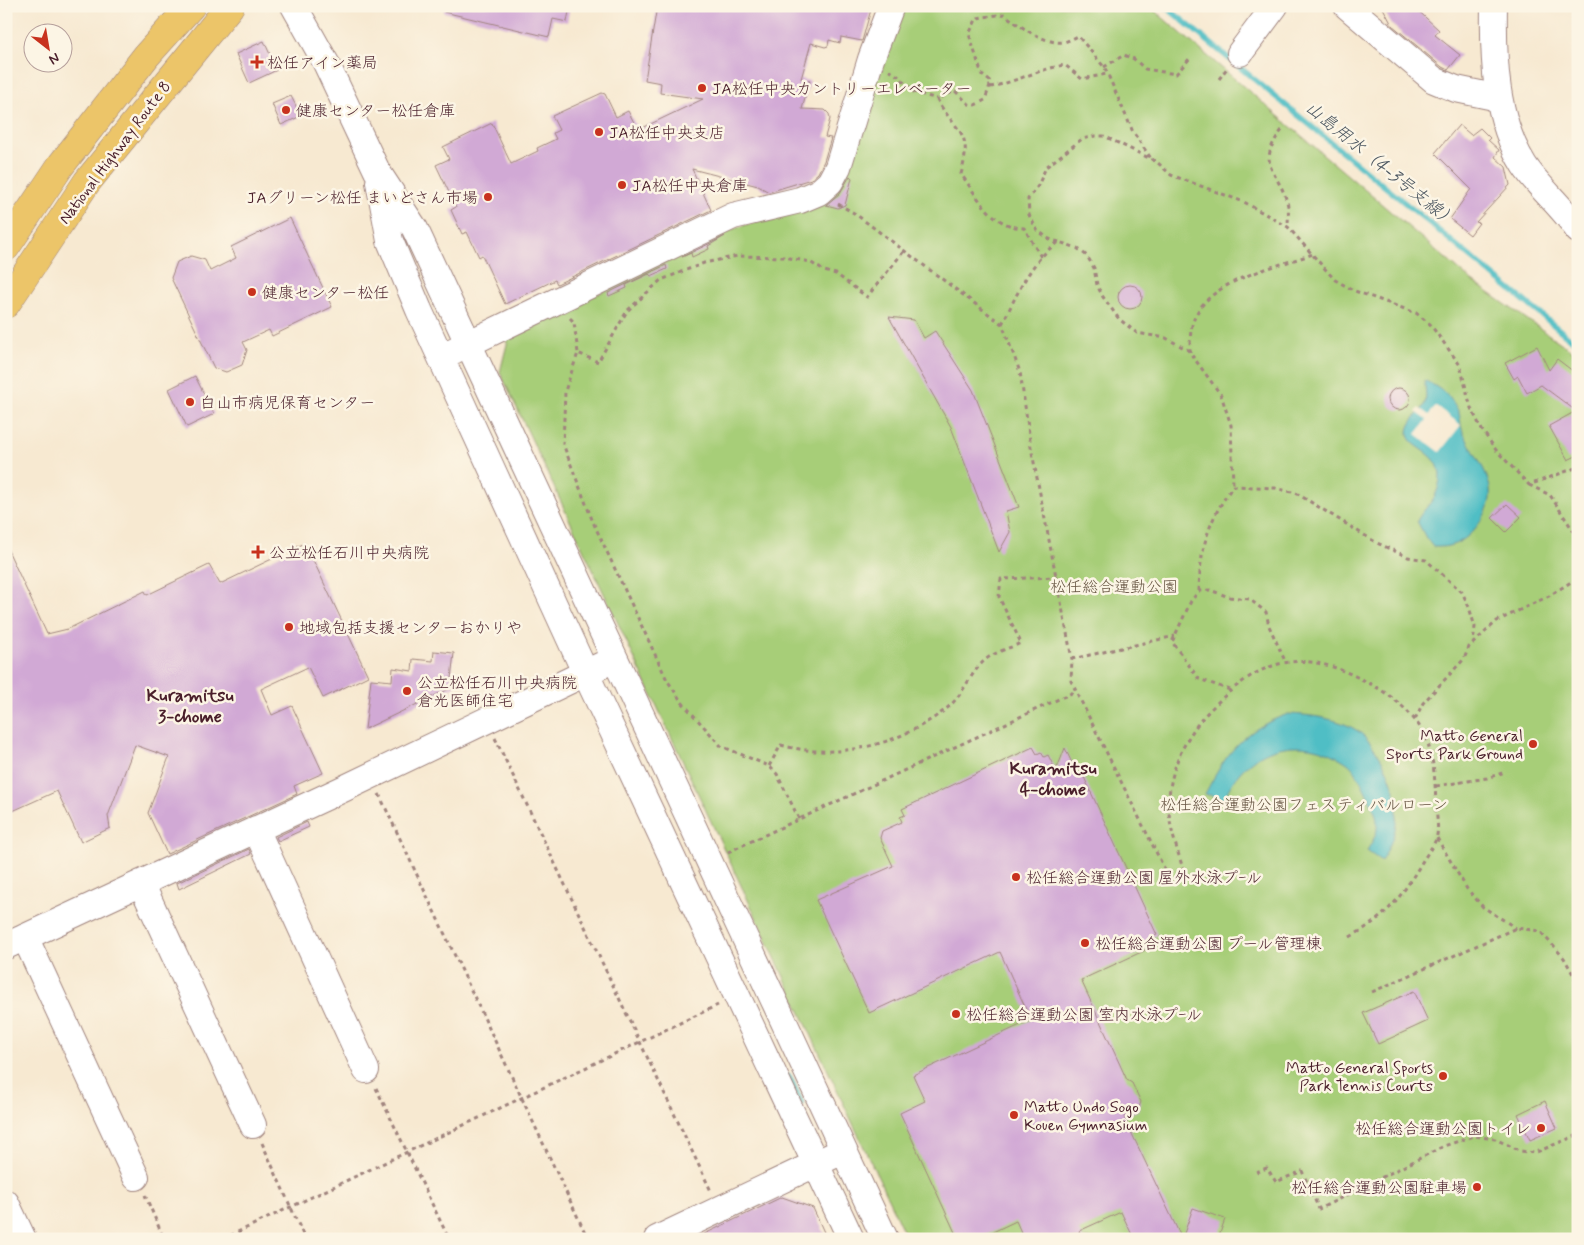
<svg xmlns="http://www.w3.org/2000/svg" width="1584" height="1245" font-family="Mynerve,'Klee One',sans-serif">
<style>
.green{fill:#a7ce78;stroke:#787652}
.water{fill:#4fbec5;stroke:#4c6e78}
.pier{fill:#f7e9d1}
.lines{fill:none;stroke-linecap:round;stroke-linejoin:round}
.stream{stroke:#4fbec5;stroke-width:5.5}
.building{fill:#d1a9d5}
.minor-casing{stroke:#a0847e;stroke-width:28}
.highway-casing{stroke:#a0847e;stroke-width:29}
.path{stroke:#a0847e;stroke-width:3;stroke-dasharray:4 4;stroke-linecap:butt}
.minor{stroke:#fff;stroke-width:26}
.highway{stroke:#ecc569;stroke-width:28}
.poi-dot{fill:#c8321e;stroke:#fcf5e5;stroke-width:2}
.labels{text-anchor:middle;stroke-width:5;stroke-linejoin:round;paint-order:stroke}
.poi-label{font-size:16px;fill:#4a1f2b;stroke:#fcf5e5;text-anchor:start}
.street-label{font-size:16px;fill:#4a1f2b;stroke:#fcf5e5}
.park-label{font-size:16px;fill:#665442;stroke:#fcf5e5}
.water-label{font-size:18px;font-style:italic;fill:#4c5761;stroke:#fcf5e5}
.neighbourhood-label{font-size:18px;font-weight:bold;fill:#4a1f2b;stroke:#fcf5e5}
</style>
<rect width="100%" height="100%" fill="#fcf5e5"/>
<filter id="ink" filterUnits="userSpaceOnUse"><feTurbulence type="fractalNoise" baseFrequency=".02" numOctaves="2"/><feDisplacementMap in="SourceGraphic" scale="10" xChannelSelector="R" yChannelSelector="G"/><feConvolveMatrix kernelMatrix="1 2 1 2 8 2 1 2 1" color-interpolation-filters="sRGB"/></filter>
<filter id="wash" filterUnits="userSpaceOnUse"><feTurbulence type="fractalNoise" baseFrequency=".0096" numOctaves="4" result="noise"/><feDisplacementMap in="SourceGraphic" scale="20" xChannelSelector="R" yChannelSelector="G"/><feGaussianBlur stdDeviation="1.12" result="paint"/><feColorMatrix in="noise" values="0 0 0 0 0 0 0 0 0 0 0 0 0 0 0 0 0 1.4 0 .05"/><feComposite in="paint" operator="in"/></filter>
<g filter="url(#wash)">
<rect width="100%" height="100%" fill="#f7e9d1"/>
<path class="green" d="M 897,6 L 1149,6 L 1472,281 L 1578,355 L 1578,1239 L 907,1239 L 500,372 L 509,336 L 733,229 L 826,199 Z"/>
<path class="water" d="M 1424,380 C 1440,388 1452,396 1459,413 C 1461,419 1460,425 1463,432 C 1482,470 1508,491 1473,531 C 1462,543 1450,548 1433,547 L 1426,538 L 1417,521 C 1421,512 1430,505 1435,496 C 1455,451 1408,452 1408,433 C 1408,421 1421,413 1425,403 C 1427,396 1425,386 1424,380 Z
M 1288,714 C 1310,715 1339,718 1358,731 C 1367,737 1375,749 1380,757 C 1401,793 1404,826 1381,861 L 1367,851 C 1370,845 1374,839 1376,834 C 1380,820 1373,806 1367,794 C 1362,784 1355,767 1346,762 C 1299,731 1246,746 1224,799 L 1205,794 C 1227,752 1243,730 1288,714 Z"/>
<path class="pier" d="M 1436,406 L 1461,425 L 1440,452 L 1416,434 L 1427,420 L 1416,412 L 1419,408 L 1429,415 Z"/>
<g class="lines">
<path class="stream" d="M 1165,6 L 1578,345
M 789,1076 L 802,1103"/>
</g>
<g id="blocks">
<path class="building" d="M 444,6 L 570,6 L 567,22 L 553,19 L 549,37 L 444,12 Z
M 657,6 L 872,6 L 862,41 L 841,37 L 840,43 L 829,40 L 828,46 L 825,47 L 811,43 L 801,79 L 810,81 L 802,109 L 825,110 L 829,114 L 830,119 L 825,137 L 831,138 L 824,161 L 818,173 L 811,179 L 769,192 L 758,186 L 692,169 L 711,210 L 557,284 L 555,280 L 505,304 L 482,255 L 479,257 L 467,232 L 462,234 L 451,210 L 456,207 L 436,165 L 449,159 L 443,147 L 492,123 L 511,164 L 538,151 L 537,148 L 556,139 L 553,133 L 559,130 L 552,116 L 602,93 L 605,94 L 616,117 L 628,111 L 638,130 L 703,99 L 660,93 L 661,83 L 645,80 Z
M 1382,6 L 1413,6 L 1439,30 L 1435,35 L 1460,55 L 1448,70 L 1442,67 L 1392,25 Z
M 264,41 L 277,70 L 249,83 L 236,54 Z
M 291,96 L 301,116 L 281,125 L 272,104 Z
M 1459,125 L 1471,135 L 1480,128 L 1490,138 L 1488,140 L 1499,150 L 1495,157 L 1506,167 L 1510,185 L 1476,222 L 1479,223 L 1470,235 L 1450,219 L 1471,189 L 1435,153 Z
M 850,176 L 852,178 L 845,205 L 838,208 L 826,205 L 840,193 Z
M 290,218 L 332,307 L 272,336 L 269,330 L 243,342 L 247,350 L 242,365 L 226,372 L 214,368 L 171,278 L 177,262 L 191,256 L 205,260 L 210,271 L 236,258 L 231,247 Z
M 725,236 L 708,246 L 709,249 L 692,257 L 691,253 L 682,257 Z
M 666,265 L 667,269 L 651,276 L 649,274 L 626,285 L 627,288 L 609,296 L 608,293 Z
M1118 297a12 12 0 1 1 24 0a12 12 0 1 1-24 0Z
M 889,317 L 914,320 L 924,338 L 935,331 L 973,390 L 1019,507 L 1006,511 L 1010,532 L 999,552 L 951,427 Z
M 1537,346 L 1549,370 L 1557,359 L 1578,375 L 1578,455 L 1568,460 L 1549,426 L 1576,411 L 1541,385 L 1527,393 L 1518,376 L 1514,379 L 1505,363 Z
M 195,376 L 214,414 L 187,427 L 169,389 Z
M1388 399a11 11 0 1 1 22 0a11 11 0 1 1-22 0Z
M 1507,504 L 1521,517 L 1506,532 L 1492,518 Z
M 305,543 L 368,676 L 323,698 L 308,667 L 261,689 L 272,715 L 292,706 L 323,773 L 294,786 L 297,794 L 167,854 L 148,813 L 169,757 L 135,745 L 108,816 L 110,828 L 81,842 L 57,791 L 6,814 L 6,546 L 47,634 L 68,629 L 145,591 L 147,595 L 209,565 L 220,584 Z
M 434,651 L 454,653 L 451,679 L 455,686 L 365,729 L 371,679 L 392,681 L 393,668 L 412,671 L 413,659 L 433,661 Z
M 1033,747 L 1037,754 L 1041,752 L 1044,757 L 1048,755 L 1056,771 L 1065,748 L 1079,778 L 1083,775 L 1157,935 L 1148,939 L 1152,947 L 1081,980 L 1127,1080 L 1132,1083 L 1141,1102 L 1138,1110 L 1124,1117 L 1182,1239 L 1134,1239 L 1121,1212 L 1079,1231 L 1083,1239 L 1024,1239 L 1016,1221 L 978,1239 L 958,1239 L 900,1113 L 925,1101 L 913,1075 L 1031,1020 L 1000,952 L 869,1013 L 816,900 L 893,866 L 880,838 L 882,831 L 902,822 L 900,817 L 905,815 L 902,809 Z
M 307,822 L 309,827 L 278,841 L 276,837 Z
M 249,849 L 251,854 L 179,889 L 177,883 Z
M 1414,991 L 1428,1021 L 1378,1044 L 1363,1013 Z
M 1545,1101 L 1557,1128 L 1530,1140 L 1518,1114 Z
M 782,1197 L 813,1208 L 827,1239 L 694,1239 Z
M 1193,1208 L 1225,1219 L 1218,1239 L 1182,1239 Z"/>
</g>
</g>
<g filter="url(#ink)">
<use href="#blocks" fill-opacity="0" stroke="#a0847e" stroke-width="1"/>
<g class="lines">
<defs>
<path id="minor" d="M 294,6 L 326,63 L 377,171 L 415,229 L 885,1239
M 1347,6 L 1434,80 L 1456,89 L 1499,98
M 1494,6 C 1493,59 1495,119 1524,165 C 1539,188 1563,207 1578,230
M 1240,53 L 1275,6
M 379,182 L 390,241 L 419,310 L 585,672 L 851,1239
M 453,351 L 733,216 L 800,200 L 819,192 L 830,182 L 838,167 L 871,59 L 891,6
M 256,829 L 366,1070
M 141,883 L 253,1125
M 25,937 L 136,1177
M 6,946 L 343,789 L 602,665
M 6,1203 L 23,1239
M 657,1239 L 832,1156"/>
<path id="highway" d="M 6,247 L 61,165 L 147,55 L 191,6
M 6,304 L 87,182 L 230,6"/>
</defs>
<use href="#minor" class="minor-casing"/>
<use href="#highway" class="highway-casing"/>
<path class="path" d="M 1104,67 L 1124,55 L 1134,59 L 1145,69 L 1176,74 L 1191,57
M 889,70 L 898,76 L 914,92 L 937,99
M 1219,79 L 1227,68
M 990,87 C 1016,82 1039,69 1065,65 L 1082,79 L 1107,74
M 1282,130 C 1253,167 1281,172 1288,206 C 1289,213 1288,220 1288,226
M 838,204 L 854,213 L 1002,324 L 1020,372 L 1031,447 L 1072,659
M 1059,242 L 1049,239 L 1037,230 L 1029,215 L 1028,199 L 1038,186 L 1046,167 L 1082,139 L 1095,136 L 1104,136 L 1157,162 L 1171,175 L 1244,202 L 1288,227 L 1335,280 L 1355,291 L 1416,313 L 1430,324 L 1460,365 L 1471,408 L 1482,430 L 1496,450 L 1529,485 L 1578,467
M 1041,257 L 1024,228 C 992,227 978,197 961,174 C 974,129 955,133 937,99 L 955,91 L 969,104 L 975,105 L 985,100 L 991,82 L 982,75 L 969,34 L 977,18 L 1004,14 C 1018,25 1045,45 1064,42 C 1068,41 1074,38 1078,36 L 1105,68 L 1133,132 L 1152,160
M 570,318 L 574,322 L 578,353
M 1002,324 C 1017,295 1031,259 1059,242 L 1077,248 L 1087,256 L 1094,268 L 1097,285 L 1103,297 L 1119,319 L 1137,333 L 1166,338 L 1188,350 L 1221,395 L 1231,425 L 1233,486
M 1190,352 C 1190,343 1190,331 1193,322 C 1206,280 1276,267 1313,254
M 1529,485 L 1550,495 L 1578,538
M 1199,591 C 1200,548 1208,521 1233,486 L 1275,488 L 1296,493 L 1377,543 L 1408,557 L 1426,560 L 1462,592 L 1469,607 L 1475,627 L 1473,643
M 1230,690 L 1199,679 L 1172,642 L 1191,601 L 1199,591 L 1210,590 L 1229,597 L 1249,599 L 1266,612 L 1269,626 L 1286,663
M 1415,719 L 1423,703 L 1464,659 L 1469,647 L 1497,621 L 1549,596 L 1574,580 L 1578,573
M 495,738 L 711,1191
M 769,766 L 781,745 C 837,761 900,745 946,709 C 962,697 969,675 984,661 C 992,653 1010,648 1021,643 L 999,597 L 1001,579 L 1057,577
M 1436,786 L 1487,778 L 1505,772
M 379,794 L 588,1239
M 799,819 L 777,774 L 769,766 L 721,746 L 681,701 L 667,680 L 593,522 L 563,444 L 565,391 L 578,353 L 598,362 L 627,311 L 661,280 L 704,263 L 738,256 L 785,257 L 810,262 L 824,271 L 836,274 L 867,297 L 904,251
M 1437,838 L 1467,889 L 1483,907 L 1516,928
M 728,852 L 1076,691
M 1186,879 C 1180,857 1171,835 1169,813 C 1166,775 1185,734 1212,708 C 1258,662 1296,647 1357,677 C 1378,687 1399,700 1414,719 C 1435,744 1435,778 1436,809 C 1437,818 1439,830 1436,839 C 1433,847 1425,856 1421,864 C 1399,900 1386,918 1348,938
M 1172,884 L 1071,681 L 1072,659 L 1175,636
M 1372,992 L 1516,928 L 1540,931 L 1564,958 L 1578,983
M 376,1088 L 449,1239
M 262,1143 L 305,1239
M 1256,1172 L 1267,1168 L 1276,1182 L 1302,1171 L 1319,1209 L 1444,1146 L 1474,1136 L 1495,1139 L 1521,1151 L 1534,1153 L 1578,1135
M 145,1195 L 164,1239
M 223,1239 L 718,1005"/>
<use href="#minor" class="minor"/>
<use href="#highway" class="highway"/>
</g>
</g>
<g class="poi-dot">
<path d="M254.5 54.5h5v5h5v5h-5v5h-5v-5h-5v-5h5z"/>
<circle cx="702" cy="88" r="5"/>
<circle cx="286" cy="110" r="5"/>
<circle cx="599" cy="132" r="5"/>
<circle cx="622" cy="185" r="5"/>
<circle cx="488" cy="197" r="5"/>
<circle cx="252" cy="292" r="5"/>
<circle cx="190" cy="402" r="5"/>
<path d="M255.5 544.5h5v5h5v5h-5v5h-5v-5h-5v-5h5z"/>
<circle cx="289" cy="627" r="5"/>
<circle cx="407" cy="691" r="5"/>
<circle cx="1533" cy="744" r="5"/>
<circle cx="1016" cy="877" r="5"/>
<circle cx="1085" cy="943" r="5"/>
<circle cx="956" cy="1014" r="5"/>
<circle cx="1443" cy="1076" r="5"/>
<circle cx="1014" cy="1115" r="5"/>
<circle cx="1541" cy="1128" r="5"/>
<circle cx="1477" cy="1187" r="5"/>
</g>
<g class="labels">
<g class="poi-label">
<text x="267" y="68">松任アイン薬局</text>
<text x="712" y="94">JA松任中央カントリーエレベーター</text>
<text x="296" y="116">健康センター松任倉庫</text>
<text x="609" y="138">JA松任中央支店</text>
<text x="632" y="191">JA松任中央倉庫</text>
<text x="478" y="203" text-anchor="end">JAグリーン松任 まいどさん市場</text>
<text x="262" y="298">健康センター松任</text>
<text x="200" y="408">白山市病児保育センター</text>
<text x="269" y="558">公立松任石川中央病院</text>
<text x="299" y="633">地域包括支援センターおかりや</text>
<text x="417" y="688">公立松任石川中央病院<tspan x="417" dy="18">倉光医師住宅</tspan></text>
<text x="1523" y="741" text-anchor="end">Matto General<tspan x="1523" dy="18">Sports Park Ground</tspan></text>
<text x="1026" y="883">松任総合運動公園 屋外水泳プｰル</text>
<text x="1095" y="949">松任総合運動公園 プール管理棟</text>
<text x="966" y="1020">松任総合運動公園 室内水泳プｰル</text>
<text x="1433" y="1073" text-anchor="end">Matto General Sports<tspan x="1433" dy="18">Park Tennis Courts</tspan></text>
<text x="1024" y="1112">Matto Undo Sogo<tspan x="1024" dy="18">Kouen Gymnasium</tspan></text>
<text x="1531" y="1134" text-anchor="end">松任総合運動公園トイレ</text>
<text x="1467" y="1193" text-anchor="end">松任総合運動公園駐車場</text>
</g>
<g class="street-label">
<text transform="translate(114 152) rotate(-53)" y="6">National Highway Route 8</text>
</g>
<g class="park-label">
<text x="1114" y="592">松任総合運動公園</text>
<text x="1304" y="810">松任総合運動公園フェスティバルローン</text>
</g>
<g class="water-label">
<text transform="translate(1381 164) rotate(39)" y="6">山島用水（4-3号支線）</text>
</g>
<g class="neighbourhood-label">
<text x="190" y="701">Kuramitsu<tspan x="190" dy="21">3-chome</tspan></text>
<text x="1053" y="774">Kuramitsu<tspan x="1053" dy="21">4-chome</tspan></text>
</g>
</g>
<rect width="1584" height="1245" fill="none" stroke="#fcf5e5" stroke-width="25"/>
<g transform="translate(48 48) rotate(149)"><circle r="24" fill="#fcf5e5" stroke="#b59f9b"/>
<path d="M0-4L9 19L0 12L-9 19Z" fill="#c8321e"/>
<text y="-8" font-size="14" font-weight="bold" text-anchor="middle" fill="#4a1f2b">N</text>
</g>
</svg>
